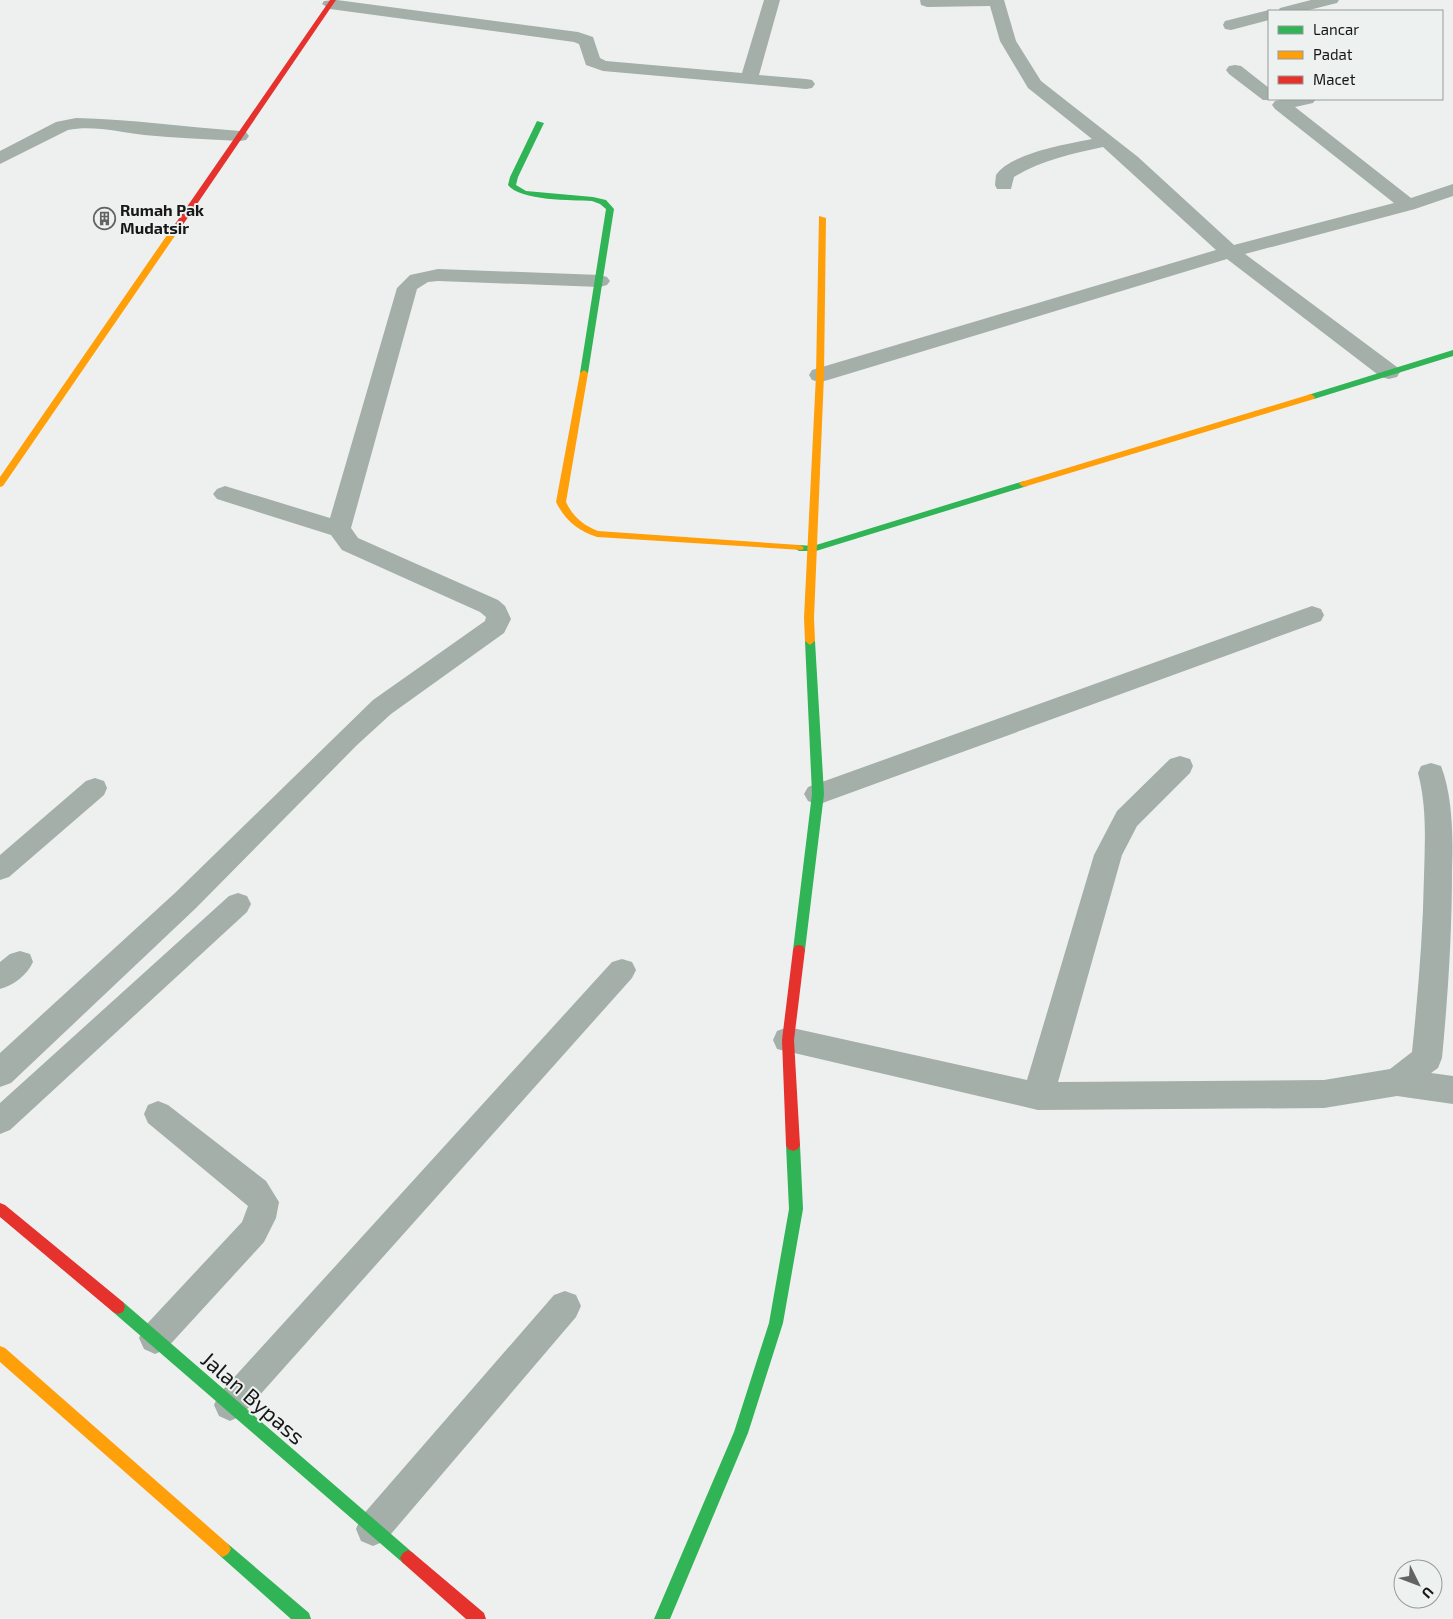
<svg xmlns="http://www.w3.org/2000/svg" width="1453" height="1619" font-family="'Exo 2',sans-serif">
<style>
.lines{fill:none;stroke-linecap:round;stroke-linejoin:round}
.lane{fill:#a3afa8;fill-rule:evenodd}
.street{fill:#a3afa8;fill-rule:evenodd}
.fast{fill:#30b455;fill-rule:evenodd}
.slow{fill:#ff9f0a;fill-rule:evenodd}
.jam{fill:#e5322d;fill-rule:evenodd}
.labels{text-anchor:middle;stroke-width:4;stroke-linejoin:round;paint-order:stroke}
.far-poi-label{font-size:16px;font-weight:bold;fill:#161716;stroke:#edf1ef;text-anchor:start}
.near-street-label{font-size:22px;fill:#161716;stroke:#edf1ef}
</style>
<rect width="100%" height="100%" fill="#eef0ef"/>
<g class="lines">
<path class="lane" d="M 95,778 L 104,781 L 107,788 L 104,795 L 9,877 L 0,880 L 0,855 L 86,781 Z
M 238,893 L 247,896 L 251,904 L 247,912 L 10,1130 L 0,1134 L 0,1103 L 229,896 Z
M 20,951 L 30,954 L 33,962 C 27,975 14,985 0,989 L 0,962 L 10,954 Z
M 622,959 L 632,962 L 636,970 L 632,978 L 241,1416 L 230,1421 L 219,1416 L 214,1405 L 219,1394 L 612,962 Z
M 158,1101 L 168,1105 L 266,1181 L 279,1202 L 276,1218 L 264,1242 L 166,1349 L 155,1354 L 144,1349 L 139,1338 L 144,1327 L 242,1222 L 248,1206 L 148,1123 L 144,1114 L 148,1105 Z
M 565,1291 L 576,1295 L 581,1306 L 576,1317 L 385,1541 L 373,1546 L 361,1541 L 356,1529 L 361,1517 L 554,1295 Z"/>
<path class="street" d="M 337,0 L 578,32 L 593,37 L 600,58 L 606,61 L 742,73 L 764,0 L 780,0 L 759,75 L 806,79 L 812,80 L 815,84 L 812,88 L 806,89 L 603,71 L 586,65 L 579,44 L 574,42 L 330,9 L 322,4 L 324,1 Z
M 920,0 L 1004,0 L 1016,41 L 1041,81 L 1138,157 L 1234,245 L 1394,203 L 1275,109 L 1272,105 L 1275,101 L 1285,99 L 1316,99 L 1313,103 L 1295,107 L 1411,198 L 1453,184 L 1453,196 L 1415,209 L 1245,254 L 1397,367 L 1400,372 L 1397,377 L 1389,379 L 1381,377 L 1227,259 L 828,380 L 820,382 L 812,380 L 809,375 L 812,370 L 1216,250 L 1103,147 C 1072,154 1041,160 1014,177 L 1011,189 L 997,189 L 995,185 L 996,175 C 1011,153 1067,144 1092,139 L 1028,88 L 1000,41 L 990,6 L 927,7 L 921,5 Z
M 1311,0 L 1339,0 L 1337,3 L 1305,11 L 1278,11 L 1280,8 Z
M 1269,10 L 1274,11 L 1269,11 L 1269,20 L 1231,30 L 1225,29 L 1223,25 L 1225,21 Z
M 1235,65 L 1241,66 L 1269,88 L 1269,99 L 1275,100 L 1263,100 L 1229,74 L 1226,70 L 1229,66 Z
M 76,118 C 130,119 186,127 240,131 L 246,132 L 249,136 L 246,140 L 240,141 C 208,139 176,138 144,135 C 119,132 93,125 68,130 L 0,164 L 0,151 L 56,122 Z
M 438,269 L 600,275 L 607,277 L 610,281 L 607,285 L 600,287 L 438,281 L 428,282 L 417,289 L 351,528 L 358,538 L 498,600 L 505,606 L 511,619 L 504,633 L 391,714 L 357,745 L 196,908 L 11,1083 L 0,1087 L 0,1053 L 176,892 L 373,700 L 485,621 L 486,617 L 480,612 L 342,550 L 331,535 L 217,499 L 213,494 L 217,489 L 225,486 L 330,518 L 397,288 L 410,275 Z
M 1312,606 L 1321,609 L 1324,615 L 1321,621 L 828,801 L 818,805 L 808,801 L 804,794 L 808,787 Z
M 1180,756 L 1190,759 L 1193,766 L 1190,773 L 1137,826 L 1122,855 L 1058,1082 L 1324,1080 L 1390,1069 L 1412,1052 C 1418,993 1423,935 1424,876 C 1425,841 1427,807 1418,773 L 1421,766 L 1431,763 L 1441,766 C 1453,797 1453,837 1452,871 C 1452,934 1448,995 1442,1058 L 1438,1068 L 1431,1073 L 1453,1076 L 1453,1104 L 1397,1096 L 1324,1108 L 1038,1110 L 777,1049 L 773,1040 L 777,1031 L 788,1027 L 1027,1080 L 1094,855 L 1117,811 L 1170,759 Z"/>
<path class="fast" d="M 537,121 L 544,123 L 518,177 L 516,185 L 526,191 L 593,197 L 606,200 L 614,209 L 588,373 L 584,376 L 580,373 L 606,209 L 600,204 L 592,201 C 572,200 520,201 508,185 L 510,177 Z
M 1453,350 L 1453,356 L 1314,399 L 1308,399 L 1307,397 L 1308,395 Z
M 1024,481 L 1029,484 L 1027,486 L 816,551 L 799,551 L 794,548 L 799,545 L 813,546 Z
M 810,637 L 815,641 L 824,794 L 805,950 L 803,954 L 799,955 L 795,954 L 793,950 L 812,794 L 805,641 Z
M 793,1139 L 798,1141 L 800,1145 L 803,1209 L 783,1323 L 748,1433 L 670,1619 L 654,1619 L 734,1432 L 769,1323 L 789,1209 L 786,1145 L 788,1141 Z
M 118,1300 L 123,1302 L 413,1553 L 416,1558 L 413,1563 L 408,1566 L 403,1563 L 113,1312 L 111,1307 L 113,1302 Z
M 223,1541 L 228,1544 L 309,1613 L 311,1619 L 291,1619 L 218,1554 L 215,1549 L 218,1544 Z"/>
<path class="slow" d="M 819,216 L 826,218 L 824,375 L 814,618 L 815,641 L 810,645 L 805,641 L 804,618 L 816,375 Z
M 174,225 L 181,227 L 3,486 L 0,487 L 0,477 Z
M 584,370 L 588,373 L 566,502 C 573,517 583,525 598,531 L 799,545 L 802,546 L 804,548 L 802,550 L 597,537 C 578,531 565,520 556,502 L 580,373 Z
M 1311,394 L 1315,397 L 1314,399 L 1027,486 L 1024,487 L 1019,484 L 1021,482 Z
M 0,1346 L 5,1348 L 228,1544 L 231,1549 L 228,1554 L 223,1557 L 218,1554 L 0,1362 Z"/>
<path class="jam" d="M 330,0 L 336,0 L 180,229 L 174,229 L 173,227 Z
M 799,945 L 803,946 L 805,950 L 794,1040 L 800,1145 L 798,1149 L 793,1151 L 788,1149 L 786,1145 L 782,1040 L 793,950 L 795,946 Z
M 0,1203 L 5,1205 L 123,1302 L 125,1307 L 123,1312 L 118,1314 L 113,1312 L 0,1217 Z
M 408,1550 L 413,1553 L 484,1613 L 486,1619 L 466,1619 L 403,1563 L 400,1558 L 403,1553 Z"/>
</g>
<defs>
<symbol id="building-ring" viewBox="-11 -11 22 22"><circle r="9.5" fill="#edf1ef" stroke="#626362" stroke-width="1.5"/><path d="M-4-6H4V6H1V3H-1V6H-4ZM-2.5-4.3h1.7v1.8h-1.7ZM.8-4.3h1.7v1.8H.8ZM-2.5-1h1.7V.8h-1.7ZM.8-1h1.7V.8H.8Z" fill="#626362"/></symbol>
</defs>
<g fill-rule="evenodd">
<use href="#building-ring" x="92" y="206" width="25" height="25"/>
</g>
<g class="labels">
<g class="far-poi-label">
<text x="120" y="216">Rumah Pak<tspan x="120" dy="18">Mudatsir</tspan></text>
</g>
<g class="near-street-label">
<text transform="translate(253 1398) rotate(41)" y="8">Jalan Bypass</text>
</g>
</g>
<rect x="1268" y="10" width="175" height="90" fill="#edf1ef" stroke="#979a98"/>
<rect x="1278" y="26" width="25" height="8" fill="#30b455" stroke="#979a98"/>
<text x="1313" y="35" font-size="15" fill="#161716">Lancar</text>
<rect x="1278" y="51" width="25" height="8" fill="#ff9f0a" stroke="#979a98"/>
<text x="1313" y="60" font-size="15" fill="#161716">Padat</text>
<rect x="1278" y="76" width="25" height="8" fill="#e5322d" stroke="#979a98"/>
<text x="1313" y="85" font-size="15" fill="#161716">Macet</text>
<g transform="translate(1418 1584) rotate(132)"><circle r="24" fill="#edf1ef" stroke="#979a98"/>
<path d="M0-4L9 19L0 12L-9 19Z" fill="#626362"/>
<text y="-8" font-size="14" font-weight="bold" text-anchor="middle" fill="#161716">U</text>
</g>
</svg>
